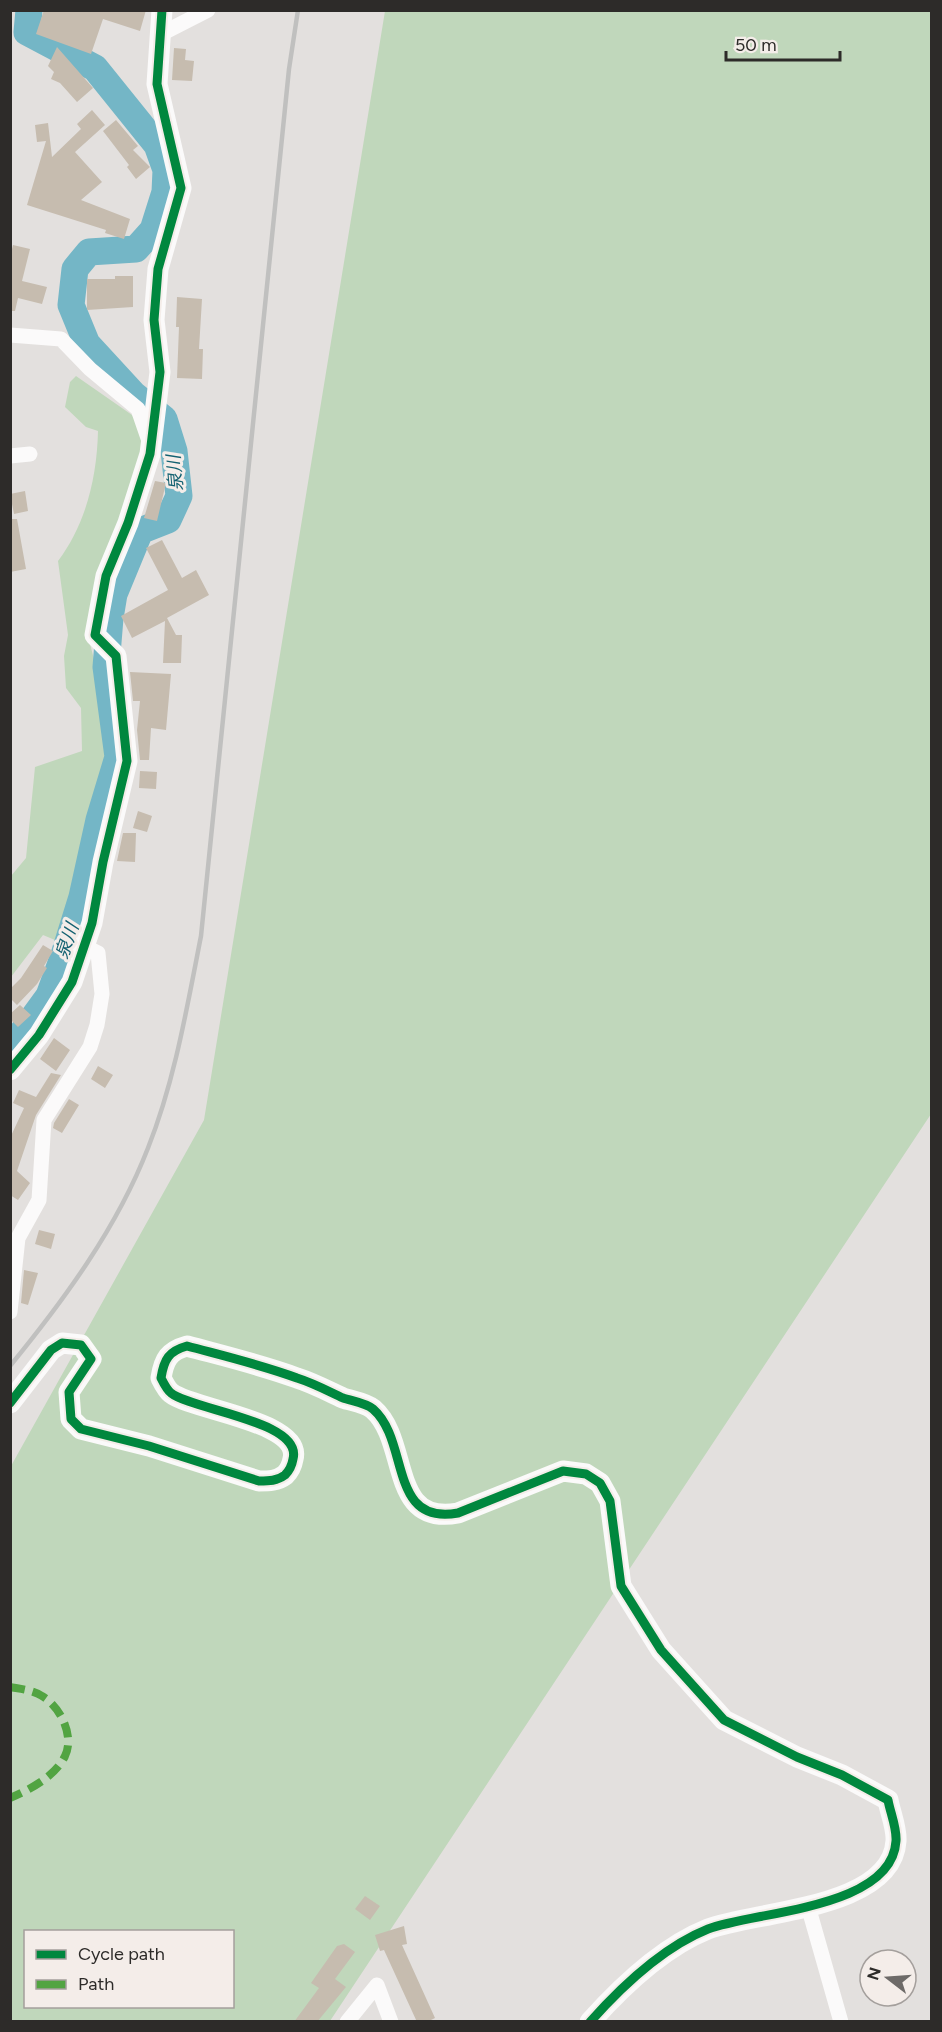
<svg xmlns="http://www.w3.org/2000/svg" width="942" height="2032" font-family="Figtree,'Noto Sans JP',sans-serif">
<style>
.green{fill:#c0d7bb;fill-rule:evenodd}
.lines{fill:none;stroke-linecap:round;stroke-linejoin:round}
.river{stroke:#74b6c6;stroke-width:27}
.building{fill:#c6bcaf}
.street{stroke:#fbfafa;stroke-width:15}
.secondary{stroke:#fbfafa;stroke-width:21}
.rail{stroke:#c0c0bf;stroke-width:4.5}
.quiet{stroke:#52a442;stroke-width:8;stroke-dasharray:15 8;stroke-linecap:butt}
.cycleway-casing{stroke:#f4ede9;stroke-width:13}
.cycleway{stroke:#00873e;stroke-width:9}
.labels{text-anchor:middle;stroke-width:6;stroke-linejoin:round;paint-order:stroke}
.water-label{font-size:18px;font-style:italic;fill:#136171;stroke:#f4ede9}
</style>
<rect width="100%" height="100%" fill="#e3e0de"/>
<path class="green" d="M 385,11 L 931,11 L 931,1114 L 330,2021 L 11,2022 L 11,1466 L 204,1120 ZM 26,1932 L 232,1932 L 232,2006 L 26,2006 Z
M 76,376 L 132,415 L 141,430 L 142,457 L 90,644 L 105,701 L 113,755 L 62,943 L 43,935 L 11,977 L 11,876 L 26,858 L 35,767 L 82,751 L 81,708 L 66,688 L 64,656 L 68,635 L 58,561 C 86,524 97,477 98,431 L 86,427 L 65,407 L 70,382 Z"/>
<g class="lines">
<path class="river" d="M 10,1039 L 19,1037 L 49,996 L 64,955 L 82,897 L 99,820 L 118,757 L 106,667 L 110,618 L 114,594 L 140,531 L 168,520 L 179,496 L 174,451 L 164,419 L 133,394 L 87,344 L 71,305 L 75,269 L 89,252 L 136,249 L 153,230 L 165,192 L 166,170 L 157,145 L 95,68 L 27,32 L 29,10"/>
</g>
<path class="building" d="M 44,10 L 146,10 L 140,31 L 103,19 L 91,54 L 36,34 Z
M 57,47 L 93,88 L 77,102 L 60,83 L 51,79 L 54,72 L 48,66 Z
M 174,48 L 186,49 L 185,60 L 194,61 L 192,81 L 172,80 Z
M 92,110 L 105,125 L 75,152 L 102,182 L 81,200 L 130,219 L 124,239 L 105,233 L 106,230 L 27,205 L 46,141 L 37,142 L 35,125 L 48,123 L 52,157 L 81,129 L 77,124 Z
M 116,120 L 138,146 L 133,150 L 150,167 L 136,179 L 127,167 L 129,165 L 103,131 Z
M 13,245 L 30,249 L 22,281 L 47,287 L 42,304 L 18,298 L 15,311 L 10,311 L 10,257 Z
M 115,276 L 133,276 L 133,307 L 87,310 L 87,279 L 115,279 Z
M 177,297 L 202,299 L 199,349 L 203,349 L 202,379 L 177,378 L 179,327 L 176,327 Z
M 155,481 L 166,483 L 157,521 L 144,518 Z
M 25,491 L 28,511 L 14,514 L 10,494 Z
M 10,519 L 17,519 L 26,569 L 10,572 Z
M 162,540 L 182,578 L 196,570 L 209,595 L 167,618 L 176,635 L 182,635 L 181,663 L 163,663 L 165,621 L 132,638 L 121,616 L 168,590 L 146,548 Z
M 130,672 L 171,674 L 166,730 L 151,728 L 149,760 L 140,760 L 137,730 L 140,701 L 133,701 Z
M 140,771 L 157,772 L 156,789 L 139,788 Z
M 138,811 L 152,816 L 147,832 L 133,828 Z
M 123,833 L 136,833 L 135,862 L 117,861 Z
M 43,945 L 53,951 L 44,966 L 47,968 L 37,984 L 17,1005 L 10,998 L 10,989 L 21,978 Z
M 20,1005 L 31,1015 L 18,1027 L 10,1019 L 10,1014 Z
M 54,1038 L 70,1050 L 56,1071 L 40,1059 Z
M 98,1066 L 113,1075 L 105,1088 L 91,1079 Z
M 51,1073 L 61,1075 L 36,1115 L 17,1171 L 30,1183 L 18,1200 L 10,1195 L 10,1138 L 24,1108 L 13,1103 L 19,1090 L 36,1097 Z
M 69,1099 L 79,1105 L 62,1133 L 53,1128 L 54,1123 Z
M 39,1230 L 55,1234 L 51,1249 L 35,1244 Z
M 24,1270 L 38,1273 L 28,1305 L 21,1303 Z
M 365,1896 L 380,1906 L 370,1920 L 355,1909 Z
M 404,1926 L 407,1944 L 402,1945 L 435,2018 L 427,2022 L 417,2022 L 384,1950 L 380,1951 L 375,1935 Z
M 344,1944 L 355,1952 L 335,1979 L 346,1987 L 317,2022 L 294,2022 L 319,1988 L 311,1983 L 337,1946 Z"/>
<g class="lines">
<path class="street" d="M 159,35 L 208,10
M 10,335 L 61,339 L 90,369 L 138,409 L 149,441
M 10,456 L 30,454
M 10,1312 L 18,1238 L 39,1200 L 44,1120 L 90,1047 L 97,1025 L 102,994 L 98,953 L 84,946
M 808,1906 L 841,2022
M 347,2022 L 377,1985 L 391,2022"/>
<path class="secondary" d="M 10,1070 L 39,1035 L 72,982 L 92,923 L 103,862 L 127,761 L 116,656 L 95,635 L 106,576 L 128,523 L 150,454 L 160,372 L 154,320 L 158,269 L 181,188 L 157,84 L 162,10
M 10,1403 L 51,1350 L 62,1343 L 81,1345 L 91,1359 L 69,1392 L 71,1419 L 81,1429 L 149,1446 L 259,1481 C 269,1481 277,1481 285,1475 C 290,1470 292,1465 293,1459 C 303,1421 192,1410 171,1393 C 167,1390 163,1382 161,1378 C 164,1359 169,1351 187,1346 C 224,1356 262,1365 297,1378 C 313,1383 328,1391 343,1398 C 352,1401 366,1403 373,1409 C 410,1441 388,1526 458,1513 L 563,1471 L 586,1474 L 600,1483 L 610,1501 L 621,1586 L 661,1650 L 724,1720 L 797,1757 L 842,1775 L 888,1800 C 890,1812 897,1828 896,1841 C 892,1909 756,1911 708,1929 C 663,1947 622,1986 590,2022"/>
<path class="rail" d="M 10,1366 C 64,1300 117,1228 148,1148 C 175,1080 187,1007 201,936 L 289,69 L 298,10"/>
<path class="quiet" d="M 10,1687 C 21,1689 33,1690 42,1696 C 60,1706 75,1736 65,1756 C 56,1776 29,1790 10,1798"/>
<defs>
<path id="cycleway" d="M 10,1070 L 39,1035 L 72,982 L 92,923 L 103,862 L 127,761 L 116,656 L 95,635 L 106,576 L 128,523 L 150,454 L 160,372 L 154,320 L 158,269 L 181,188 L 157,84 L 162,10
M 10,1403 L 51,1350 L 62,1343 L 81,1345 L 91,1359 L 69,1392 L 71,1419 L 81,1429 L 149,1446 L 259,1481 C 269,1481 277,1481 285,1475 C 290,1470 292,1465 293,1459 C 303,1421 192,1410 171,1393 C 167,1390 163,1382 161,1378 C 164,1359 169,1351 187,1346 C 224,1356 262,1365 297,1378 C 313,1383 328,1391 343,1398 C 352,1401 366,1403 373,1409 C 410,1441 388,1526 458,1513 L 563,1471 L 586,1474 L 600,1483 L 610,1501 L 621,1586 L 661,1650 L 724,1720 L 797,1757 L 842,1775 L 888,1800 C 890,1812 897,1828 896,1841 C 892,1909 756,1911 708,1929 C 663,1947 622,1986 590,2022"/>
</defs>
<use href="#cycleway" class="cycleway-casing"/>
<use href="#cycleway" class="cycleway"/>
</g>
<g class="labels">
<g class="water-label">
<text transform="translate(175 473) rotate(-95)" y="6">泉川</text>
<text transform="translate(67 941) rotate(-71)" y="6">泉川</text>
</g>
</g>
<rect width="942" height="2032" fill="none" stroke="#2d2b29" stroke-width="24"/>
<rect x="24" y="1930" width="210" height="78" fill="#f4ede9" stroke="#a49f9c" stroke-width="1.5"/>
<rect x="36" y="1950" width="30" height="9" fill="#00873e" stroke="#a49f9c" stroke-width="1.5"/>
<text x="78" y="1960" font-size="18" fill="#2d2b29">Cycle path</text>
<rect x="36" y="1980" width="30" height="9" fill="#52a442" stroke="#a49f9c" stroke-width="1.5"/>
<text x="78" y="1990" font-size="18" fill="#2d2b29">Path</text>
<g transform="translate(888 1978) rotate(287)"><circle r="28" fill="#f4ede9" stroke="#a49f9c" stroke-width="1.5"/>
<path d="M0-4.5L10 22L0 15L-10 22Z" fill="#6d6a68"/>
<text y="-9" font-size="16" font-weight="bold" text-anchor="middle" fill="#2d2b29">N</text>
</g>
<path d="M726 51v9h114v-9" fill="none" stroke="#2d2b29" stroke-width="3"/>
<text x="735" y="51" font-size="18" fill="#2d2b29" stroke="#f4ede9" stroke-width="4.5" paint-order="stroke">50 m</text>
</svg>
